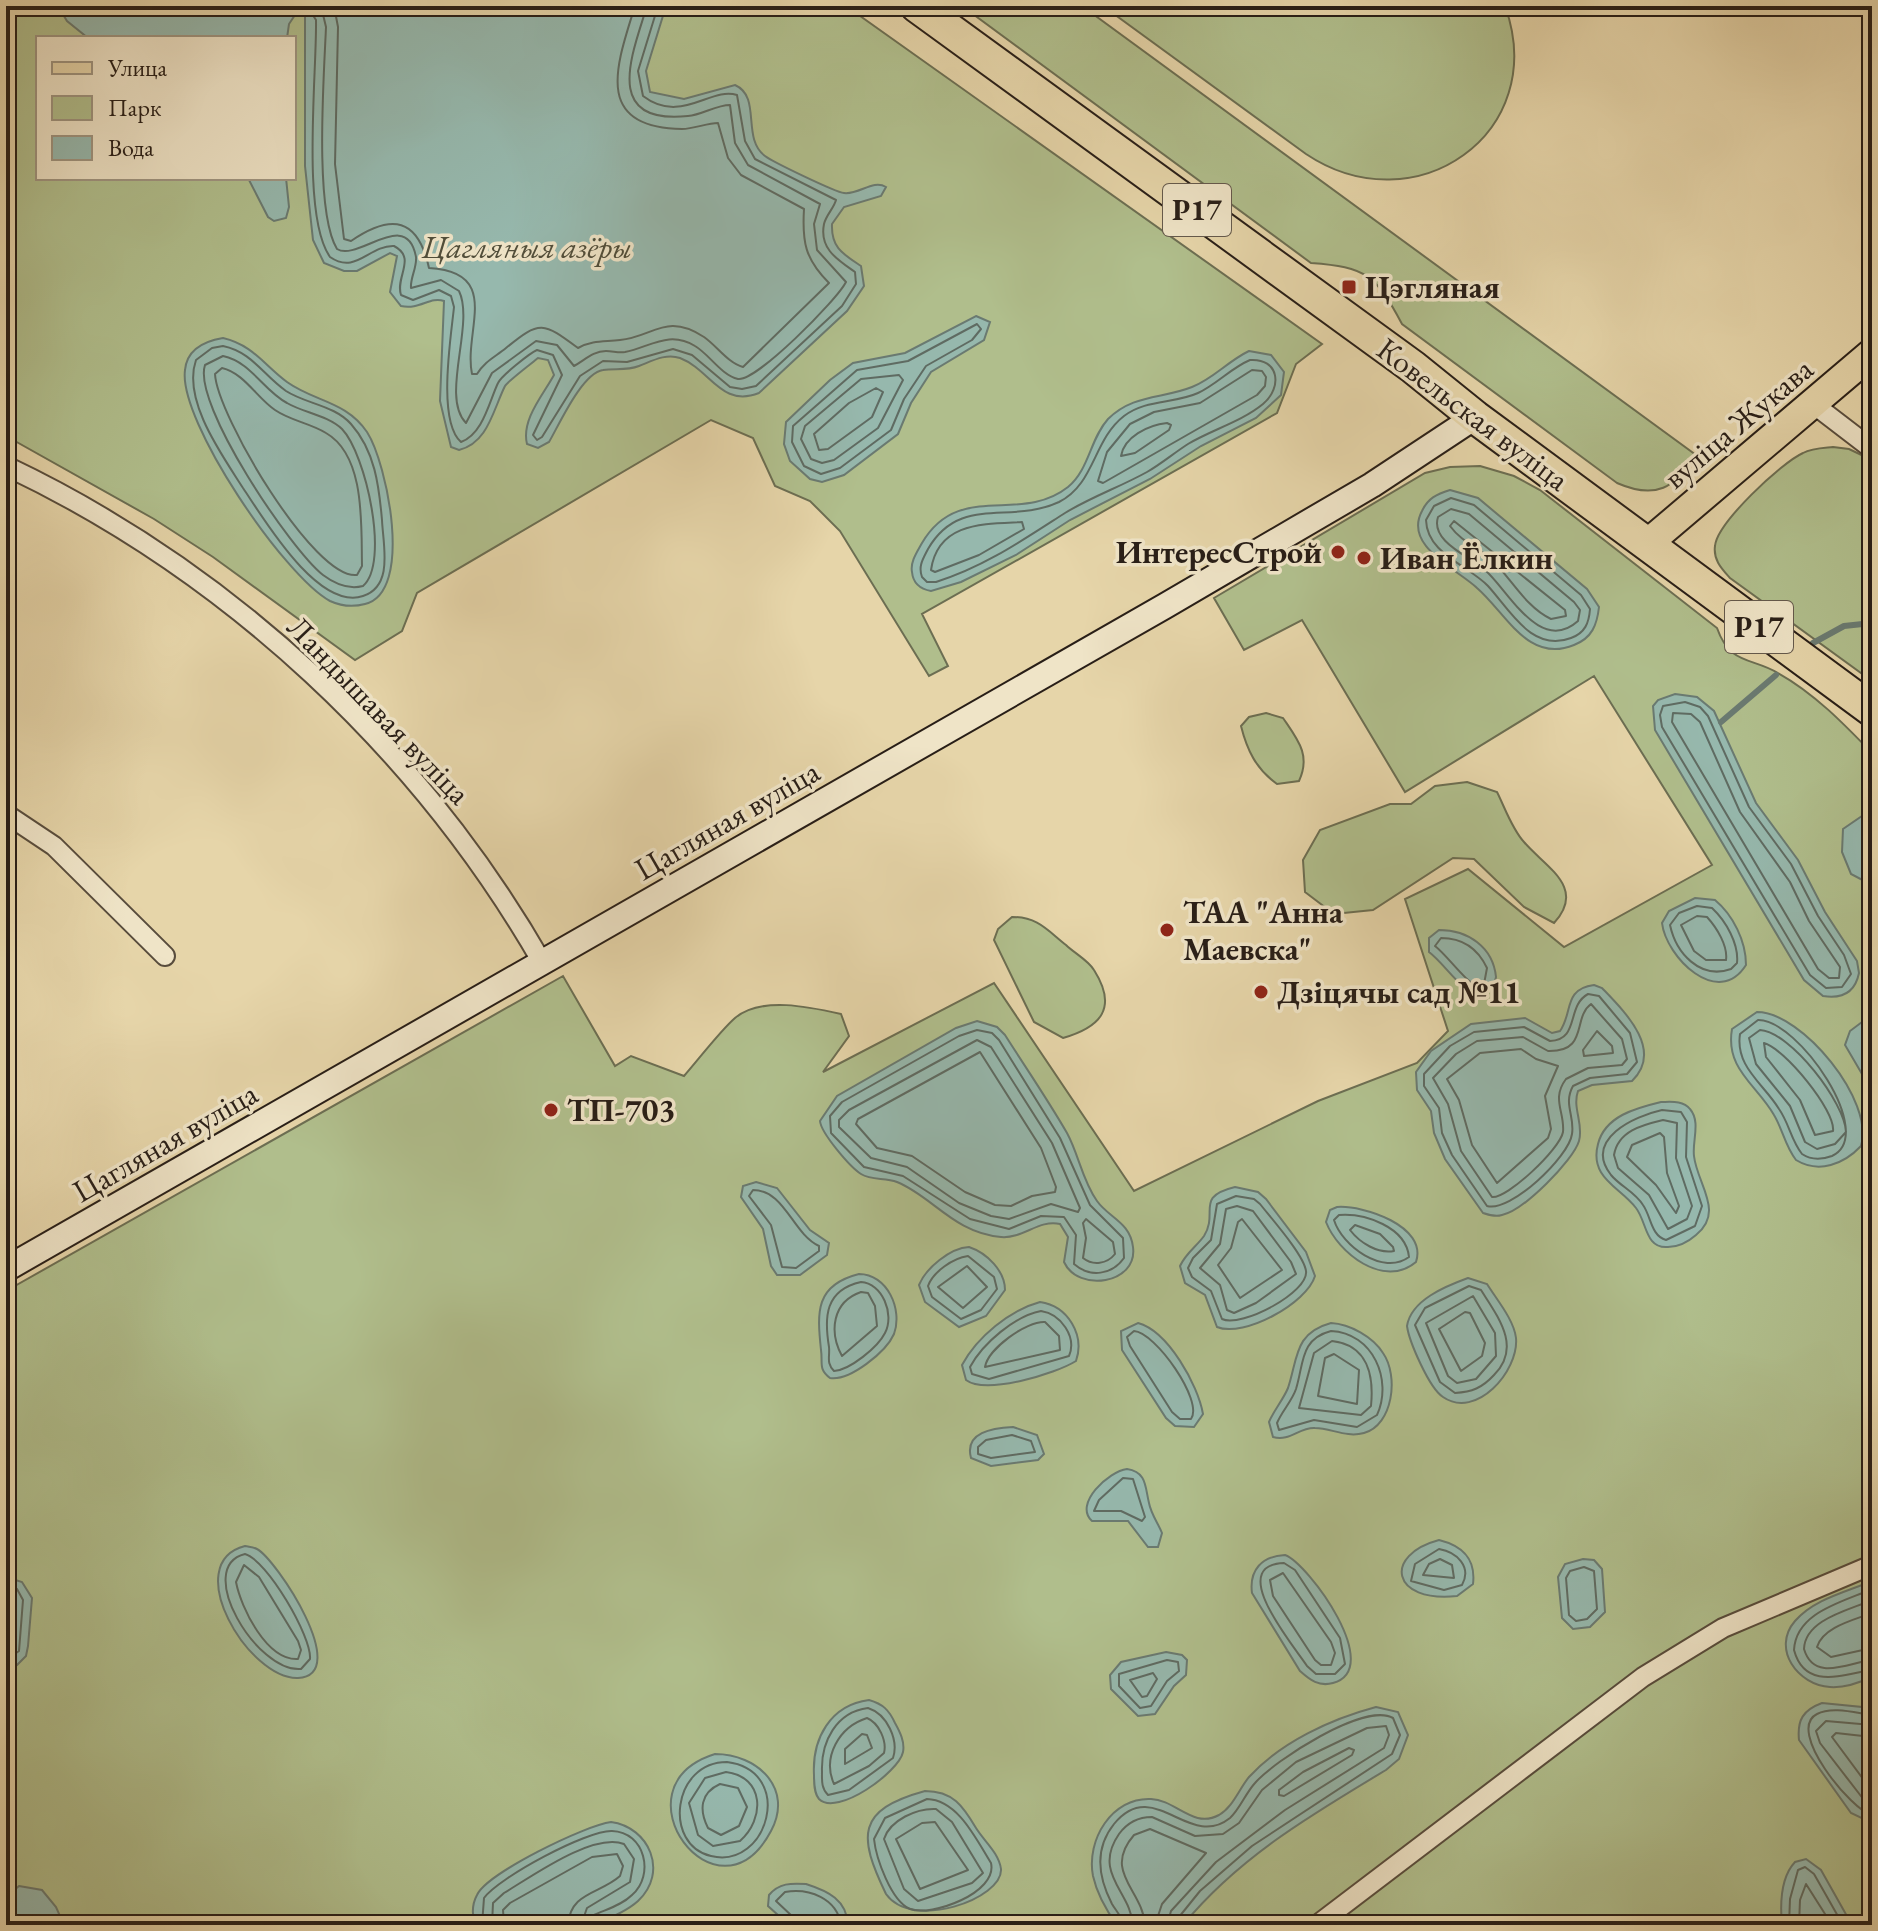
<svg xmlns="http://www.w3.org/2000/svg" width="1878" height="1931" font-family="'EB Garamond',serif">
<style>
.green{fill:#b0be8c;stroke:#6c6e52;stroke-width:2;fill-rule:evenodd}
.water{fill:#96b8ad;stroke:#6a7a71;stroke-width:2}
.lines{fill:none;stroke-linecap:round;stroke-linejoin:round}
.shore{stroke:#5f6b62;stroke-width:2}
.stream{stroke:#6a7a71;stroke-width:6}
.street-casing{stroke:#584c3c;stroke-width:22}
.secondary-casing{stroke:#281e17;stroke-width:28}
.primary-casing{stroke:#281e17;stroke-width:32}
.highway-casing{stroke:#281e17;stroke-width:36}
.street{stroke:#efe4c7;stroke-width:18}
.secondary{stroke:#efe4c7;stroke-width:24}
.primary{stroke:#e6d5a9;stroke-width:28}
.highway{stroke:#e6d5a9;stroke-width:32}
.poi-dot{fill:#8f2418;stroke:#efe4c7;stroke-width:3}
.labels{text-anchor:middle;stroke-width:7;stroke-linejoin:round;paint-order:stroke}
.shield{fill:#efe4c7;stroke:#64594c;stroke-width:2}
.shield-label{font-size:30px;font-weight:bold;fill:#281e17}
.park-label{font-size:32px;font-style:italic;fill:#514e3a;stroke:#efe4c7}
.poi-label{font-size:32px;font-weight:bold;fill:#281e17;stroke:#efe4c7;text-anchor:start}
.street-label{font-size:32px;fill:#281e17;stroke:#efe4c7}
</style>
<rect width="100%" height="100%" fill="#e6d5a9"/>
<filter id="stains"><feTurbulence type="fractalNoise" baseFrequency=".0025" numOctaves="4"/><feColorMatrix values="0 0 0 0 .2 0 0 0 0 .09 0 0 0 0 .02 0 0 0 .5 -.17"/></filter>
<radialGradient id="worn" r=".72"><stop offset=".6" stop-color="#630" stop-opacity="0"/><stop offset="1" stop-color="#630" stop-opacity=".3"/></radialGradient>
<path class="green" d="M 6,6 L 846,6 L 1322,344 L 1296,364 L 1277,413 L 922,614 L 948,666 L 929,676 L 840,531 L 810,501 L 775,486 L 753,438 L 711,420 L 417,593 L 402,631 L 355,660 L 213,557 L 154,519 L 6,436 ZM 38,38 L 294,38 L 294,178 L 38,178 Z
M 962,6 L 1082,6 L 1696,455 C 1675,488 1656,500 1617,483 L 1402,324 C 1376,275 1366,267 1311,263 Z
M 1103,6 L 1505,6 C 1551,133 1415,227 1306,154 Z
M 1833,447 L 1849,449 L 1872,460 L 1872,681 L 1730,578 C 1722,569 1713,560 1715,546 C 1717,523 1781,463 1803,453 C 1812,448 1823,448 1833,447 Z
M 1480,466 L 1514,476 L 1540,490 L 1717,628 C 1730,665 1751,657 1778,673 C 1814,693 1844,724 1872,753 L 1872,1925 L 6,1925 L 6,1291 L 563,976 L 615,1066 L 631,1056 L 684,1076 C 698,1060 721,1030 735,1018 C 761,996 810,1007 841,1014 L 849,1036 L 823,1072 L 994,983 L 1134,1191 L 1318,1101 L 1417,1063 L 1448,1031 L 1405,899 L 1468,869 L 1564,947 L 1712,865 L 1594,676 L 1405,792 L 1302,620 L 1244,650 L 1214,598 L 1425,473 L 1450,467 Z
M 1266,713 L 1283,718 C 1298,740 1311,755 1299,781 L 1277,784 C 1256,769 1247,750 1241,726 L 1249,717 Z
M 1467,782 L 1497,792 C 1505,808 1512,829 1524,842 C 1545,867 1587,887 1554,923 L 1524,907 L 1474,859 L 1453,858 L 1373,910 L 1334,914 L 1305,892 L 1303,860 L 1320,830 L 1390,804 L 1411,804 L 1435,786 Z
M 1012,917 C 1038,917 1047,930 1066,945 C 1074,953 1088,960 1094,970 C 1118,1008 1101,1027 1063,1038 L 1034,1022 L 994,940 L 998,929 Z"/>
<path class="water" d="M 58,6 L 666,6 L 646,71 L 650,92 L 684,99 L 735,85 C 762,97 741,138 765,156 C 773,162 835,192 844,193 C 859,195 873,179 886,187 L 881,196 L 844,207 L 832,224 C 831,248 843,254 861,266 L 864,286 L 847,311 L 759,393 C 721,408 711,370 680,358 C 666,353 652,361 639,366 C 626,371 615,368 603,370 C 582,373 559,425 549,442 L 538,448 L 527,444 C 521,420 543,395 554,375 L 548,360 L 538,358 C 532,363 508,381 505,386 C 493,410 488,443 459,450 L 451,447 L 440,401 L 444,301 C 430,296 420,310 401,306 L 390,292 L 397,256 L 390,253 L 357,271 L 344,271 L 324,263 L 313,240 L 305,166 L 305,15 L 297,12 L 289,24 L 287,38 L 88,38 L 67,21 Z
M 248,178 L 286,178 L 289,207 L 286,218 L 274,221 L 268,217 Z
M 976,316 L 990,322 L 984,340 L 931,372 L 911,403 L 898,434 L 844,475 L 822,482 L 810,479 L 790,461 L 784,444 L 786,422 L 830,380 L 853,363 L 905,353 Z
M 223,338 C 253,345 264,365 287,382 C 315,402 346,401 367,432 C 387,463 414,592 365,604 C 354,607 341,606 330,601 C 285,577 178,421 185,370 C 187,349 205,341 223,338 Z
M 1249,351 L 1271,355 L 1284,372 L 1281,395 L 1256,418 L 1201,446 L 1150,479 L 1070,520 L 1016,555 L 961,582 L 931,591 C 920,589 913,583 912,572 C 910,562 917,552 922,543 C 959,480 1020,525 1068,487 C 1089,470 1090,439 1108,419 C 1133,394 1162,399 1192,387 C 1213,379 1228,361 1249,351 Z
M 1450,490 L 1478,498 L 1587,589 L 1599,607 C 1597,625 1592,638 1574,645 C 1528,664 1506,613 1477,588 C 1457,569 1403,546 1422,511 C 1428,498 1437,494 1450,490 Z
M 1675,694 L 1697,697 L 1714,711 L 1756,803 L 1798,860 L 1825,912 L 1857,961 L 1859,973 C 1855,993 1842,999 1823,996 L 1804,980 L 1655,730 L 1653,706 L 1658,700 Z
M 1862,816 L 1872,816 L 1872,885 L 1851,874 L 1842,852 L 1843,829 Z
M 1695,898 L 1715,900 C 1733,915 1746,941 1746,965 C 1718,1009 1666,957 1662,923 L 1669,911 Z
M 1439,930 C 1468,930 1493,947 1496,977 L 1494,985 L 1480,995 C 1462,993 1445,964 1429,952 L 1429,938 Z
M 1594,985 L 1602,988 C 1625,1012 1664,1050 1632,1081 L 1592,1085 L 1578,1091 C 1572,1108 1584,1124 1579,1141 C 1573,1161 1523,1211 1502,1215 C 1495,1217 1489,1215 1483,1213 L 1445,1159 L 1434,1133 L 1431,1111 L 1417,1090 L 1416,1072 L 1431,1051 L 1471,1024 L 1525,1018 L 1552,1033 L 1560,1031 C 1573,1013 1563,989 1594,985 Z
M 1757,1012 C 1802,1012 1875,1101 1861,1146 C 1844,1164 1819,1174 1796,1160 C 1785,1146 1783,1130 1774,1115 C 1757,1085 1725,1069 1732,1029 Z
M 977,1021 L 997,1027 L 1005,1035 C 1026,1068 1048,1100 1067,1133 C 1079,1155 1082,1180 1097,1201 C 1109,1218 1130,1222 1133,1247 C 1138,1284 1078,1293 1064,1262 L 1068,1237 L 1060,1224 C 1039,1219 1023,1239 1001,1237 C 954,1233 932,1196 897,1182 C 885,1177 872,1181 861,1174 C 850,1167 821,1133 820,1121 L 837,1096 L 956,1028 Z
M 1862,1022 L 1872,1024 L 1872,1091 L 1845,1045 L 1850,1031 Z
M 1661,1102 C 1670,1102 1683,1100 1690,1109 C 1701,1122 1692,1141 1694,1156 C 1697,1184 1725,1212 1696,1235 C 1688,1242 1678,1247 1668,1247 C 1645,1249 1647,1222 1636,1208 C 1620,1187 1589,1178 1598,1144 C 1605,1116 1636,1108 1661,1102 Z
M 756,1182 L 777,1188 L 810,1230 L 829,1243 L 827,1255 L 800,1275 L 777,1275 L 771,1266 L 763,1229 L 741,1197 L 743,1186 Z
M 1235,1187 L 1258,1192 L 1266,1199 L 1306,1252 L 1315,1276 C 1307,1303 1244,1338 1217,1327 L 1205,1295 L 1185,1283 L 1180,1266 C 1186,1253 1196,1247 1204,1236 C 1219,1212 1194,1197 1235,1187 Z
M 1337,1207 C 1363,1205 1428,1226 1416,1262 C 1384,1289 1338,1253 1326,1222 L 1330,1210 Z
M 969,1247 C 987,1253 1005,1271 1005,1290 L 986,1316 L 959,1327 L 925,1302 L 919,1285 C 926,1268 950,1248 969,1247 Z
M 859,1274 C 887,1274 903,1309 894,1334 C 886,1352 850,1381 830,1378 C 818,1369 823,1363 821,1350 C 817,1312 815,1285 859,1274 Z
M 1468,1278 L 1487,1284 C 1497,1300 1514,1320 1516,1338 C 1519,1371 1476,1420 1443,1397 C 1429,1388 1409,1341 1407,1326 C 1411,1300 1446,1286 1468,1278 Z
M 1040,1302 C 1068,1306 1085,1335 1076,1361 C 1055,1374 986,1395 966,1380 L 962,1365 C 977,1337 1010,1310 1040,1302 Z
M 1138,1323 C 1168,1331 1198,1385 1203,1414 L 1194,1427 L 1175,1426 L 1166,1418 L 1122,1350 L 1121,1331 Z
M 1331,1323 C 1350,1324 1373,1337 1383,1353 C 1399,1376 1393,1425 1364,1433 C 1346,1438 1331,1428 1315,1428 C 1299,1427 1290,1442 1273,1437 L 1269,1422 C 1274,1410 1283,1400 1288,1388 C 1298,1358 1294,1333 1331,1323 Z
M 1013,1427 L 1037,1435 L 1044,1454 L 1038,1460 L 991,1466 L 971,1458 C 964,1432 993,1428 1013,1427 Z
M 1127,1469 C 1147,1472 1145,1487 1149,1503 C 1151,1514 1158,1523 1162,1533 L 1158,1547 L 1148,1547 L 1128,1521 L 1092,1521 C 1073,1504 1109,1471 1127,1469 Z
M 1439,1540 C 1463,1546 1476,1559 1473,1584 L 1457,1596 C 1391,1603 1383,1555 1439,1540 Z
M 245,1546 C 249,1547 253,1547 257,1549 C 276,1559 353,1675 298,1678 C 249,1680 179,1563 245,1546 Z
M 1285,1555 C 1309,1564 1385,1669 1333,1683 C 1319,1687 1310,1680 1300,1671 L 1252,1593 C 1249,1570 1262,1556 1285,1555 Z
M 1583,1559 L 1594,1560 L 1602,1569 L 1605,1612 L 1590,1627 L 1573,1629 L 1562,1618 L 1558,1577 L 1565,1564 Z
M 6,1577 L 22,1582 L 32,1598 L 28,1646 L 26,1656 L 17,1665 L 7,1668 Z
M 1872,1581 L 1872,1677 C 1859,1683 1844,1688 1830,1687 C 1798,1685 1771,1649 1795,1621 C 1814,1599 1846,1592 1872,1581 Z
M 1166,1652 L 1182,1655 L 1187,1660 L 1186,1675 L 1174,1686 L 1155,1714 L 1138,1716 L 1111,1689 L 1110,1675 L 1121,1662 Z
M 869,1700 C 883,1704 889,1710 895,1723 C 900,1732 905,1742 903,1752 C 899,1772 837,1817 819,1799 C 814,1793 814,1783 814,1775 C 812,1739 830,1705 869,1700 Z
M 1822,1703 L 1872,1708 L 1872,1823 L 1851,1813 L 1799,1740 C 1797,1720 1803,1710 1822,1703 Z
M 1376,1707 L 1398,1712 L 1408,1735 L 1399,1759 L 1386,1770 C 1311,1815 1239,1857 1183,1925 L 1117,1925 C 1106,1910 1097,1894 1093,1876 C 1086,1840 1112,1797 1151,1799 C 1176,1800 1193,1829 1219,1815 C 1233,1807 1239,1789 1249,1777 C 1281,1742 1331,1719 1376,1707 Z
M 715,1754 C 757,1754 794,1788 771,1831 C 718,1931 610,1787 715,1754 Z
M 925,1791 C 953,1791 963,1806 976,1828 C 984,1841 999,1853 1001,1869 C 1003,1899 912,1931 886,1894 C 858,1836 856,1810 925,1791 Z
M 611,1822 C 649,1827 669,1872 638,1901 C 627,1911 608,1919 594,1924 C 570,1931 504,1925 475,1925 C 472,1915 472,1904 477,1895 C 487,1873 586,1825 611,1822 Z
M 1806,1859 L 1821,1870 L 1852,1925 L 1782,1925 C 1780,1904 1780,1878 1795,1862 Z
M 806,1884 C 828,1891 847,1900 848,1925 L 789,1925 L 768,1906 L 769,1895 C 779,1883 791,1883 806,1884 Z
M 19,1886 L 42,1890 L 56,1907 L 64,1925 L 6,1925 L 6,1897 Z"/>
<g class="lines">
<path class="shore" d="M 307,6 L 316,20 C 317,73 301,216 330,257 C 356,275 369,245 394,246 C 417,258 395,277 401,295 L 413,300 L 439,290 L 451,296 L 454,307 C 451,337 437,421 461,442 C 483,434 489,402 498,383 C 501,376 530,353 537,350 L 553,355 L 562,375 L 533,435 L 537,440 L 542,437 L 580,376 L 603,361 L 627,362 L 673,349 L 692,355 L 730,387 L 742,389 L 756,386 L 842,306 L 856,284 L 855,272 C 838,260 819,249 824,224 C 826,215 834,208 836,200 L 755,159 L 745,141 L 737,95 C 711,86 681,125 643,96 L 638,71 L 658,6
M 321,6 L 326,27 C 324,75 314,211 337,249 C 358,262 407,207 416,257 C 417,268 410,278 411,288 L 441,280 L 459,291 C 475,324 440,397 466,423 L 492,373 L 536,341 L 557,345 L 574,366 C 585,360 593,351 606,351 C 613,351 618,353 625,352 C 650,347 669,330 695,346 C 709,354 721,375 738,379 C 756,382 837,300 846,282 L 817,250 L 814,224 L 820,204 L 748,165 L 735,143 L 730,105 C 716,105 702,115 688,116 C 602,125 632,55 647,6
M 334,6 L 338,27 L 335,164 L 344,239 L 351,241 C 392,213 418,218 429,268 C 503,272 463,331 472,374 L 477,374 C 485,361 495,357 506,348 C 540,320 543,322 578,348 C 593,340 604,342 620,340 C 653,337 666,312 704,337 C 717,346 728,363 743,367 L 829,283 C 805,259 802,242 804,209 L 741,175 L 728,158 L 718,123 C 707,123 694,129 682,129 C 592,128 617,64 635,6
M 977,324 L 981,329 L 972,340 L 926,366 L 904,399 L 891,430 L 840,468 L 821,474 L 804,466 L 792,442 L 793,426 L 857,370 L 908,361 Z
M 223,346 C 252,352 263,375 286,391 C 306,404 334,405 351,424 C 375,451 379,486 382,520 C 383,545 394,586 363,596 C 318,611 264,519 243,488 C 222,455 182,400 196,360 L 212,348 Z
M 223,356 C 251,362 263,390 287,403 C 304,413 327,415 342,429 C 366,454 390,563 363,586 C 348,590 335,584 323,575 C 291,550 192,404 205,365 Z
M 1250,360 C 1279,358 1283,387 1263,404 C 1241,422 1211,430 1188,444 C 1174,453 1161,464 1147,472 C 1120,487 1091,497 1065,513 C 1023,540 984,567 936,582 L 927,582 L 922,577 C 918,566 923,559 928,549 C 960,494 1010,525 1059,502 C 1095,484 1093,440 1124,416 C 1146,399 1174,404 1198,393 C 1217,384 1231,368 1250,360 Z
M 222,368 C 244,373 257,398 275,410 C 291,421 310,423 326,433 C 366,456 361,527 362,566 L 357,575 C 314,580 217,415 215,374 Z
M 1252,370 L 1262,371 L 1266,377 L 1265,386 L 1257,395 L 1103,483 L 1098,481 L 1107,452 L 1130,424 L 1154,412 L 1200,403 Z
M 899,375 L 903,380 L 878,428 L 834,460 L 822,463 L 811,459 L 801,439 L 805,426 L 861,379 Z
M 876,388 L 883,392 L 872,417 L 828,449 L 819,450 L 814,434 L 849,403 Z
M 1167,423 L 1171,425 L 1169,430 L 1135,453 L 1121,456 C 1124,437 1148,425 1167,423 Z
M 1451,498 L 1474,505 L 1581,595 L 1590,609 C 1589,623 1585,633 1571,638 C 1532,653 1510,610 1488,586 C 1468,565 1427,554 1426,520 L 1434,506 Z
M 1451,509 L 1469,514 L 1574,602 L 1580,610 L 1578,621 C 1540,655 1509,591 1485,570 C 1471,557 1430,542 1438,517 Z
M 1454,521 L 1565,610 L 1566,616 L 1551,619 C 1525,607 1510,576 1489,557 C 1475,546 1461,541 1450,526 Z
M 1022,522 L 1024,529 L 979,555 L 935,572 L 931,570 C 938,522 984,524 1022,522 Z
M 1685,702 L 1700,707 L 1708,716 L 1749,807 L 1791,864 L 1818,916 L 1844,955 L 1851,974 L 1842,987 L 1826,988 L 1810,975 L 1662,727 L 1660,715 L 1663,706 Z
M 1673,713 L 1691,714 L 1700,722 L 1740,812 L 1790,882 L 1809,921 L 1840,967 L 1839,978 L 1829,978 L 1818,969 L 1672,722 Z
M 1697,906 L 1712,908 C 1726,921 1739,944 1737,963 L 1731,969 C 1700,980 1676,953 1670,925 L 1679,913 Z
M 1697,916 L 1707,917 C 1717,928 1728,946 1726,960 L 1706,960 L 1694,951 L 1681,925 Z
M 1441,938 C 1463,938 1478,949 1487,968 L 1484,984 L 1478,986 C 1466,983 1448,956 1435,946 Z
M 1588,994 L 1599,996 L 1630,1033 L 1637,1062 L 1627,1074 L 1590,1078 L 1573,1086 C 1563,1104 1575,1116 1572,1134 C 1569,1157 1510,1213 1487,1206 L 1452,1155 L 1442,1133 L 1439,1108 L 1424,1086 L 1424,1074 L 1450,1046 L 1474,1032 L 1524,1027 L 1550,1041 C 1580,1040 1566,1006 1588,994 Z
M 1591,1004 L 1622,1039 L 1627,1059 L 1622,1065 L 1588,1068 L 1566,1079 C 1551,1099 1565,1112 1563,1132 C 1560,1149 1507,1199 1492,1197 L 1461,1151 L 1448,1104 L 1433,1078 L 1456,1054 L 1477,1041 L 1523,1037 L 1548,1051 C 1589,1052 1572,1018 1591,1004 Z
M 1758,1020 C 1798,1019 1878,1135 1832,1156 C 1821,1160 1811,1160 1802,1154 C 1791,1140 1789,1123 1779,1109 C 1764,1084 1735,1067 1740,1034 Z
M 977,1030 L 992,1033 L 999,1040 L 1060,1138 L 1090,1205 L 1123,1238 L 1124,1258 C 1112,1275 1090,1278 1074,1264 L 1076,1235 L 1064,1217 L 1041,1216 L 1009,1229 L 970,1219 L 903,1176 L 864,1167 L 831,1133 L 830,1116 L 842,1102 L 959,1036 Z
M 1760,1030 C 1791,1032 1845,1103 1846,1132 L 1835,1144 L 1817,1149 L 1805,1142 L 1790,1106 L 1756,1064 L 1749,1038 Z
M 1597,1031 L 1612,1046 L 1613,1053 L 1584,1056 L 1583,1050 Z
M 977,1040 L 991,1047 L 1052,1143 L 1080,1208 L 1078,1212 L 1051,1204 L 1009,1219 L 991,1216 L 959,1203 L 907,1167 L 871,1158 L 839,1127 L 839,1120 L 849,1110 Z
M 1764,1043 C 1784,1048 1836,1111 1833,1131 L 1815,1135 L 1800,1100 L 1766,1057 Z
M 1521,1049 L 1536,1059 L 1558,1066 L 1545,1096 L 1551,1129 L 1548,1138 L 1497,1183 L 1472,1145 L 1459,1100 L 1447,1079 L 1480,1053 Z
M 980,1052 L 1041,1148 L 1056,1187 L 1055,1192 L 1032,1196 L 1011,1206 L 995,1205 L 965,1192 L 912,1156 L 877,1148 L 856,1124 L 858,1119 Z
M 1662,1110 L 1681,1112 L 1687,1122 L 1686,1157 L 1702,1206 L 1695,1226 L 1666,1240 C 1651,1236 1651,1216 1643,1205 C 1635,1192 1620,1186 1611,1175 C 1583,1139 1635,1116 1662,1110 Z
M 1663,1120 L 1677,1123 L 1676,1158 L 1692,1206 L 1687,1219 L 1668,1229 L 1649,1195 L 1618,1168 L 1614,1155 C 1618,1131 1642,1125 1663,1120 Z
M 1660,1133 L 1664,1137 L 1667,1173 L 1679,1206 L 1676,1213 L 1656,1185 L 1627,1157 L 1632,1145 Z
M 753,1190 C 785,1190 792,1233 819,1246 L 819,1251 L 796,1268 L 782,1267 L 771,1225 L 749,1196 Z
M 1236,1196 L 1254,1199 L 1260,1204 C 1271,1218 1304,1255 1306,1271 C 1309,1292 1242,1328 1222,1319 L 1211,1291 L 1192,1277 L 1188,1268 L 1193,1258 L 1211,1240 L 1217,1204 Z
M 1237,1206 L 1253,1211 L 1291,1262 L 1296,1274 L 1256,1303 L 1234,1313 L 1227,1310 L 1220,1285 L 1200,1268 L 1220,1244 L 1226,1209 Z
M 1339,1215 C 1365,1213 1406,1227 1409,1257 C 1383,1276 1342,1246 1334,1220 Z
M 1086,1219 L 1113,1242 L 1115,1254 C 1107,1264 1093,1266 1083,1258 L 1086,1238 L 1083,1223 Z
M 1242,1219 L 1282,1270 L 1240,1298 L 1218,1265 L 1231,1248 L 1238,1222 Z
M 1355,1225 L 1380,1234 L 1393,1247 L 1394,1251 C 1378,1254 1360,1243 1350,1230 Z
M 968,1256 L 994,1277 L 997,1289 L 981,1310 L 961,1319 L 932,1297 L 928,1286 C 933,1272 953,1258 968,1256 Z
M 967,1266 L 987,1287 L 963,1308 L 938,1287 Z
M 861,1282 C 882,1283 895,1314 885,1333 C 878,1347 850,1370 834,1371 C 826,1363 830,1357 829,1347 C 824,1317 825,1290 861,1282 Z
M 1469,1286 L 1481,1290 C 1498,1317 1522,1347 1494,1375 C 1482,1388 1472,1392 1455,1393 L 1440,1382 L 1415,1325 L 1425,1308 Z
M 861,1292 L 868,1293 L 875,1306 L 877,1326 L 842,1356 C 829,1332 832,1302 861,1292 Z
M 1473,1296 L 1495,1333 L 1496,1356 L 1476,1379 L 1457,1383 L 1448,1376 L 1426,1323 Z
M 1041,1311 C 1061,1314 1077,1337 1069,1356 L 989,1379 L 972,1374 L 970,1367 C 983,1343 1015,1316 1041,1311 Z
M 1465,1312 L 1470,1313 L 1485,1343 L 1482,1356 L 1461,1371 L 1439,1329 Z
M 1045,1322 L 1059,1336 L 1060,1350 L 985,1367 C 988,1349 1026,1321 1045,1322 Z
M 1134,1331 C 1155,1332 1204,1401 1191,1419 L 1180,1419 L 1172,1412 L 1130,1346 L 1127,1337 Z
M 1331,1331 C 1373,1333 1393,1380 1377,1415 L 1357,1427 L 1314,1420 L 1279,1430 L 1277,1423 C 1282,1411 1292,1401 1296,1389 C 1304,1363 1300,1339 1331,1331 Z
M 1332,1341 C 1368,1345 1374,1376 1371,1406 L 1361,1415 L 1299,1408 L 1314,1353 Z
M 1334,1354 L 1359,1370 L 1357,1404 L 1318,1396 L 1325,1358 Z
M 1012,1435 L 1031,1441 L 1035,1452 L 991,1458 L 978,1454 L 978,1447 L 986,1440 Z
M 1123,1478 L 1133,1479 L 1145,1517 L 1142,1521 L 1121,1511 L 1094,1511 L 1099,1500 Z
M 1439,1549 C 1457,1552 1472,1567 1462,1585 L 1444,1590 L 1411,1581 L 1415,1564 Z
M 245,1554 C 267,1560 312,1637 310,1659 L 301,1669 C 257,1673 193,1567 245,1554 Z
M 1440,1559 L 1452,1565 L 1454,1578 L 1423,1575 L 1429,1564 Z
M 1284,1563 L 1295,1570 L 1340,1638 L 1345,1664 L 1335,1674 L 1316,1674 L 1307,1666 C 1294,1646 1225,1565 1284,1563 Z
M 244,1565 L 259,1577 L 298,1641 L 301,1650 L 298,1659 C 267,1661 241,1608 236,1582 Z
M 1584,1567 L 1594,1571 L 1597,1609 L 1587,1619 L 1576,1621 L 1569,1615 L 1566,1578 L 1570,1571 Z
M 1283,1573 L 1331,1642 L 1335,1653 L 1331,1665 L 1321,1665 L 1315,1660 L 1273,1596 L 1270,1580 Z
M 6,1585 L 17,1589 L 23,1600 L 19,1651 L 6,1660
M 1872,1589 C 1843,1602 1796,1612 1794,1650 C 1805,1691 1844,1674 1872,1670
M 1872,1600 C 1850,1610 1805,1619 1804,1649 C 1814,1683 1850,1662 1872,1660
M 1872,1613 C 1854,1620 1823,1627 1817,1647 L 1831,1657 L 1872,1648
M 1167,1660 L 1178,1662 L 1179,1671 L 1167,1681 L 1151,1706 L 1140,1708 L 1119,1686 L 1119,1674 Z
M 1153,1673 L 1157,1679 L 1147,1696 L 1142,1697 L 1130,1680 Z
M 868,1708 C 887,1714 899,1740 893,1758 L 849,1790 L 828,1795 C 821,1788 822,1780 822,1771 C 821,1742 836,1712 868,1708 Z
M 1872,1715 C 1856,1713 1832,1706 1817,1714 C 1785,1730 1852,1811 1872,1815
M 867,1718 C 879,1723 887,1741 884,1753 L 869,1766 L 834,1784 C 822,1757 839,1727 867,1718 Z
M 1872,1725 L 1826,1721 L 1816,1731 L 1820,1743 L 1864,1800 L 1872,1805
M 862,1734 L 867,1735 L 872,1748 L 845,1764 L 845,1749 Z
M 1872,1737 L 1836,1733 L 1832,1737 L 1872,1791
M 1349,1748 L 1354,1750 L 1352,1755 L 1284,1796 L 1279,1795 L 1279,1790 L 1303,1772 Z
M 727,1762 C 796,1771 768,1870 711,1856 C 663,1845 672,1762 727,1762 Z
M 726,1772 C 765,1777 765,1819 740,1841 L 713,1846 L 698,1835 L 689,1803 L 705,1778 Z
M 720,1784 L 738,1788 L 747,1807 L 739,1826 L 721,1835 L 708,1828 C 699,1810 700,1793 720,1784 Z
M 927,1799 C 958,1800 976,1839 991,1863 C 998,1893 931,1917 910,1909 C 891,1901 876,1858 874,1839 L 885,1818 Z
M 936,1809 L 952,1822 L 983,1873 L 972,1883 L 918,1901 L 904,1889 L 884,1839 C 890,1820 917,1808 936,1809 Z
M 935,1822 L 968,1870 L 920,1889 L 896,1839 L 922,1823 Z
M 482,1925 L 484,1898 C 498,1878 587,1830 612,1831 C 645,1832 655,1875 632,1895 C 622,1905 607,1909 594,1915 L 591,1925
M 492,1925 L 493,1903 L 504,1893 C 531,1877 593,1832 624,1844 L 634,1859 L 630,1882 L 587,1908 L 581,1925
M 504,1925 L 503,1910 L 510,1903 L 592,1857 L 617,1854 L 623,1866 L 620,1876 C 600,1894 570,1892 568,1925
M 794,1925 L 793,1917 L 776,1901 L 785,1892 C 809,1888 837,1898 841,1925
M 1123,1925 C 1122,1916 1116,1911 1112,1904 C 1098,1877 1094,1849 1114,1824 C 1154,1775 1189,1851 1230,1818 C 1240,1809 1245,1794 1255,1783 C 1274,1761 1364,1702 1393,1718 L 1400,1735 L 1392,1754 L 1252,1846 L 1200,1891 L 1179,1917 L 1177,1925
M 1133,1925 C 1131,1892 1092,1873 1119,1834 C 1127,1823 1138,1817 1152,1817 L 1195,1836 L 1223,1834 L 1239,1823 L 1262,1790 L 1296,1762 L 1367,1728 L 1386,1726 L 1389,1735 L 1384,1748 L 1285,1810 L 1216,1862 L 1171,1911 L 1167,1925
M 1145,1925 C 1143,1890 1102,1872 1134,1835 L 1150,1829 L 1206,1853 L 1162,1904 L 1155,1925
M 1789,1925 L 1790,1899 L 1798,1870 L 1805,1867 L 1814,1874 L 1843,1925
M 1799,1925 L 1800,1900 L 1806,1884 L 1832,1925"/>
<path class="stream" d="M 1813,643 L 1844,626 L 1872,623
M 1721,722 L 1776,675"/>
<defs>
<path id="street" d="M 1812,403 L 1872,449
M 6,466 C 229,572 420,749 543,964
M 6,814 L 54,846 L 165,956
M 1317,1925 L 1643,1677 L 1723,1628 L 1872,1565"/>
<path id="secondary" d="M 6,1269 L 1165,606 L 1372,485 L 1475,417"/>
<path id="primary" d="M 1647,544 L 1872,353"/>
<path id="highway" d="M 917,6 L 1413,367 L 1475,417 L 1872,710"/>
</defs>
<use href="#street" class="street-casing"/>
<use href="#secondary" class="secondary-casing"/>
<use href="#primary" class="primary-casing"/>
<use href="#highway" class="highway-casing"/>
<use href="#street" class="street"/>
<use href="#secondary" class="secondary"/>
<use href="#primary" class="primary"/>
<use href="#highway" class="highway"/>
</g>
<g class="poi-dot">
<rect x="1341" y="279" width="16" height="16" rx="4"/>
<circle cx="1338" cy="552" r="8"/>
<circle cx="1364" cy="558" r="8"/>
<circle cx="1167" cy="930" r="8"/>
<circle cx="1261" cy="992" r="8"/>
<circle cx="551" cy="1110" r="8"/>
</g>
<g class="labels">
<g class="shield">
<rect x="1163" y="184" width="68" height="52" rx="6"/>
<rect x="1725" y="601" width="68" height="52" rx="6"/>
</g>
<g class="shield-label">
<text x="1197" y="220">Р17</text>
<text x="1759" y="637">Р17</text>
</g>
<g class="park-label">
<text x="527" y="258">Цагляныя азёры</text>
</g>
<g class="poi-label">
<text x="1365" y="298">Цэгляная</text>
<text x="1322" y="563" text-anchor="end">ИнтересСтрой</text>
<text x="1380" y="569">Иван Ёлкин</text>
<text x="1183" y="923">ТАА "Анна<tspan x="1183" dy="37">Маевска"</tspan></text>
<text x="1277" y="1003">Дзіцячы сад №11</text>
<text x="567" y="1121">ТП-703</text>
</g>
<g class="street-label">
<text transform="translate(1473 414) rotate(37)" y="11">Ковельская вуліца</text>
<text transform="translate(1738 423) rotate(-40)" y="11">вуліца Жукава</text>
<text transform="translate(379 710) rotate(46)" y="11">Ландышавая вуліца</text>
<text transform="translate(727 820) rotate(-30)" y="11">Цагляная вуліца</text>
<text transform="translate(165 1142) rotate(-30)" y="11">Цагляная вуліца</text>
</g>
</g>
<rect width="1878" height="1931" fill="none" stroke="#e6d5a9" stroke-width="32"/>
<rect x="8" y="8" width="1862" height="1915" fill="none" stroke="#281e17" stroke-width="4"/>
<rect x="16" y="16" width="1846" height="1899" fill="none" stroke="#281e17" stroke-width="2"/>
<rect x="36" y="36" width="260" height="144" fill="#efe4c7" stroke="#9f9581" stroke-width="2"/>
<rect x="52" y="62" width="40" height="12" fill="#e6d5a9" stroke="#9f9581" stroke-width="2"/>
<text x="108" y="76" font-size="24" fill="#281e17">Улица</text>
<rect x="52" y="96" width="40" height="24" fill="#b0be8c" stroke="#9f9581" stroke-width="2"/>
<text x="108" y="116" font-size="24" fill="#281e17">Парк</text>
<rect x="52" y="136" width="40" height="24" fill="#96b8ad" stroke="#9f9581" stroke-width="2"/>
<text x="108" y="156" font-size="24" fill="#281e17">Вода</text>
<rect width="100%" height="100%" filter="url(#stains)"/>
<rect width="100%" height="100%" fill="url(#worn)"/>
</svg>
